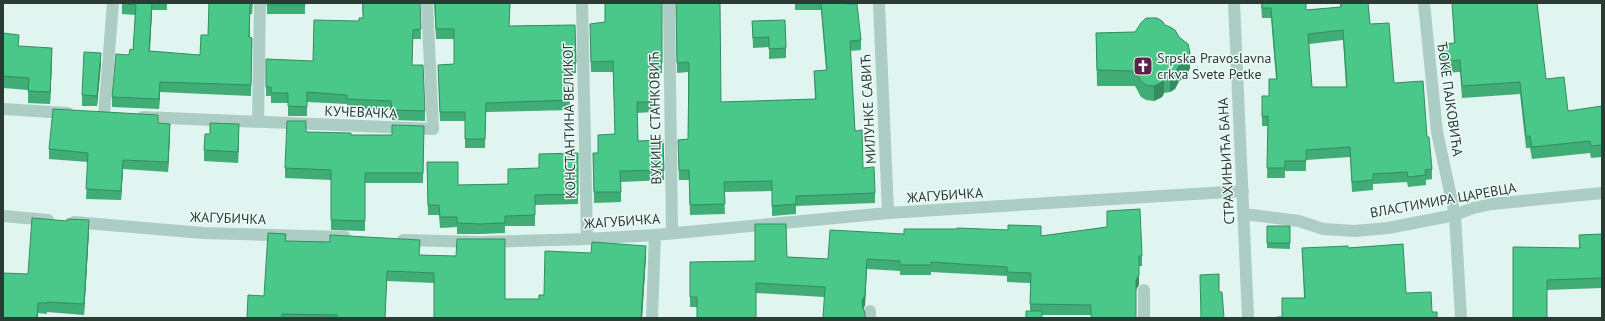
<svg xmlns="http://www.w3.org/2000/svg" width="1605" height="321" font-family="'PT Sans',sans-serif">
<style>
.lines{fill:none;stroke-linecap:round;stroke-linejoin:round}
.street{stroke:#abcdc3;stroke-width:12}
.wall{fill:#40ac76;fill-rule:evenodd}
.shaded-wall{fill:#348c60}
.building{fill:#4ac889;stroke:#348c60;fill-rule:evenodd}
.labels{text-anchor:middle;stroke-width:3;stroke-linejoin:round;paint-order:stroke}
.poi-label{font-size:14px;fill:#2b3b34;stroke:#edfbf8;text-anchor:start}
.street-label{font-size:14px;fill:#2b3b34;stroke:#edfbf8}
</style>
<rect width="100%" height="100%" fill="#e0f4f0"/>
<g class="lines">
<path class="street" d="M 582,3 L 587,239
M 669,3 L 672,232
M 879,3 L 888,213
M 1234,3 L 1248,318
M 1424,3 L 1437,132 L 1455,215 L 1461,318
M 3,109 L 68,113
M 104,115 L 113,3
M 143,117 L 433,129 L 427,3
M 258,122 L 260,3
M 1244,214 L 1299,221 L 1323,229 L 1355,231 L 1388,228 L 1455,215 L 1473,208 L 1492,204 L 1602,193
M 3,216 L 48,220
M 74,222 L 203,233 L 345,237
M 403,240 L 480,242 L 587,239 L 655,235 L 888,213 L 1243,191
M 1144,290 L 1144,318
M 652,318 L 655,235
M 870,318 L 870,311"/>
</g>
<path class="wall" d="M 122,3 L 167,3 L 167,10 L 152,10 L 150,51 L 200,55 L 208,35 L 209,3 L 253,3 L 252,14 L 250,14 L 250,37 L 252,38 L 251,96 L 160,92 L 159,109 L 112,107 L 112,97 L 129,55 L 133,50 L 135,15 L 122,14 Z
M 267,3 L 305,3 L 305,14 L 267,14 Z
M 362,3 L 420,3 L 421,39 L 413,39 L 412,65 L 425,111 L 425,121 L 392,120 L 391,110 L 347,108 L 347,104 L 307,102 L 307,116 L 288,116 L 288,103 L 271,103 L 271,96 L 266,96 L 266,59 L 313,61 L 359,21 L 363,18 Z
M 434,3 L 510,3 L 509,26 L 575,25 L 576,73 L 569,73 L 570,110 L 486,112 L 485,148 L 465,148 L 465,121 L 440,121 L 438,65 L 454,64 L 454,39 L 436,39 Z
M 662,3 L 662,73 L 651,74 L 652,112 L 637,113 L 638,141 L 663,140 L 664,180 L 621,182 L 621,202 L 594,203 L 593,153 L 598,153 L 615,134 L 613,72 L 591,72 L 590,24 L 605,22 Z
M 676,3 L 721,102 L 815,99 L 814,71 L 826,70 L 821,10 L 795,10 L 795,3 L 856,3 L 861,40 L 861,50 L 850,51 L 855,131 L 863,168 L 875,193 L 875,203 L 796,206 L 796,214 L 772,216 L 772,191 L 724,192 L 725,214 L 690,215 L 689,180 L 679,180 L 678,150 L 688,139 L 688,72 L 677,73 Z
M 1261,3 L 1306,10 L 1340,7 L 1340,3 L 1368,3 L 1370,24 L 1394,83 L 1427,137 L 1432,169 L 1432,179 L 1426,180 L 1426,185 L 1408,187 L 1407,182 L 1373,184 L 1373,190 L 1352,192 L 1350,157 L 1306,160 L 1306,171 L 1285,171 L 1285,178 L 1267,178 L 1268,126 L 1262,126 L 1262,96 L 1269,96 L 1276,79 L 1271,18 L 1262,18 ZM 1343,40 L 1346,87 L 1312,87 L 1309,44 Z
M 1452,3 L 1537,3 L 1546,79 L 1568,111 L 1602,106 L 1602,157 L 1591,158 L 1590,153 L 1532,159 L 1530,148 L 1526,148 L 1520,94 L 1462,98 L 1460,72 L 1443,73 L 1442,44 L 1454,43 Z
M 752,21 L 786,48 L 786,58 L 769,59 L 769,47 L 753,48 Z
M 1135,32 L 1190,68 L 1185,77 L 1179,81 L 1175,89 L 1170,92 L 1164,93 L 1162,97 L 1154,101 L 1146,100 L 1141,97 L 1135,86 L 1097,86 L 1096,33 Z
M 3,33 L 19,46 L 52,60 L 50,104 L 28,103 L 28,90 L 3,88 Z
M 101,63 L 97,106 L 82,106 L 82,95 Z
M 158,123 L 170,134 L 168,172 L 123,169 L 121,200 L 86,199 L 88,162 L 49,159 L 49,149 Z
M 424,126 L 423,183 L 365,183 L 365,231 L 331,230 L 331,180 L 285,178 L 285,168 L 306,132 L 351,135 L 392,135 Z
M 210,134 L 239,134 L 238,163 L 204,161 L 204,150 Z
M 578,153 L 578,204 L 535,205 L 535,226 L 505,226 L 505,233 L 480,234 L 457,234 L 457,227 L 440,228 L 439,215 L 428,215 L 427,162 L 458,185 L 508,184 L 539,168 Z
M 1107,211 L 1142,256 L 1142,266 L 1139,266 L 1139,285 L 1091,315 L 1042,315 L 1030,311 L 1030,283 L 1007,282 L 1007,276 L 931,272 L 931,275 L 900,275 L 900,271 L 867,269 L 865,305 L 863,310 L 824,297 L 756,293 L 697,307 L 690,307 L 690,262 L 755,261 L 787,257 L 828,259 L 904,234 L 1041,236 L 1107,227 Z
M 1267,226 L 1290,226 L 1290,249 L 1267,248 Z
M 89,231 L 84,315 L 47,312 L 47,314 L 38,313 L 38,318 L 3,318 L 28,274 Z
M 1602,234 L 1602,288 L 1547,290 L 1513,247 L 1579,248 L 1579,235 Z
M 286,241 L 420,255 L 505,299 L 539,299 L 544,295 L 646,255 L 642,318 L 434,318 L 434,283 L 387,281 L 385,318 L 247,318 L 264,296 Z
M 1403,244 L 1282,317 L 1304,298 L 1302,248 L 1348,248 Z"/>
<path class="shaded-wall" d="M 152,3 L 152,10 L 149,61 L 149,51 Z
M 52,48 L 52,60 L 50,104 L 50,92 Z
M 101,53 L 101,63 L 97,106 L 97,96 Z
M 1190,53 L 1190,68 L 1185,77 L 1179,81 L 1175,89 L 1170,92 L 1170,76 Z
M 1164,78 L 1164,93 L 1162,97 L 1154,101 L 1154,86 Z
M 160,82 L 160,92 L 159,109 L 159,99 Z
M 170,124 L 170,134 L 168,172 L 168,162 Z
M 239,124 L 239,134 L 238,163 L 238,152 Z
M 123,160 L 123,169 L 121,200 L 121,191 Z
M 89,220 L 89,231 L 84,315 L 84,304 Z
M 646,246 L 646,255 L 642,318 L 641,318 Z
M 1139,256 L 1139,285 L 1136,290 L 1136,280 Z
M 867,259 L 865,305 L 862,311 L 862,301 Z
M 38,303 L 38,318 L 37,318 Z"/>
<path class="building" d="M 122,3 L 152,3 L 149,51 L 200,55 L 201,35 L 208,35 L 209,3 L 252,3 L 252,4 L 250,4 L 249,37 L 252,38 L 251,85 L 160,82 L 159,99 L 112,97 L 116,54 L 129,55 L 130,49 L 133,50 L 136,5 Z
M 267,3 L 305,3 L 305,5 L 267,5 Z
M 363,3 L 420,3 L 421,29 L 413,30 L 412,65 L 423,65 L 425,111 L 392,110 L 391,101 L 347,99 L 347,95 L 307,92 L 307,107 L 288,106 L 288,93 L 271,93 L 271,87 L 266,87 L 266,59 L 313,61 L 314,20 L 359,21 L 359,18 L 363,18 Z
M 435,3 L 510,3 L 509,26 L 575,25 L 576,63 L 569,64 L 570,100 L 486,103 L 485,139 L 465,139 L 465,112 L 440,112 L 438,65 L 454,64 L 454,29 L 436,29 Z
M 605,3 L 662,3 L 662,63 L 651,63 L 652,102 L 637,102 L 638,141 L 663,140 L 664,170 L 620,171 L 621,192 L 594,192 L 593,153 L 598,153 L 598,135 L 615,134 L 613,61 L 591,62 L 590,24 L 605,22 Z
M 676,3 L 720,3 L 721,102 L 816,99 L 814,71 L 827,70 L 821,3 L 857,4 L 861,40 L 850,41 L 855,131 L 862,130 L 863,168 L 874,167 L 875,193 L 796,196 L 796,204 L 772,206 L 772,181 L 724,182 L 725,204 L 690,205 L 689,170 L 679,170 L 678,140 L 688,139 L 689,65 L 688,62 L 677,63 Z
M 1262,3 L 1306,3 L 1306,10 L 1341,7 L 1341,3 L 1368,3 L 1370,24 L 1389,23 L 1394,83 L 1423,81 L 1427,137 L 1429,137 L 1432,169 L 1425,170 L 1426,175 L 1408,177 L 1407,172 L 1373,174 L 1373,180 L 1352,182 L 1350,147 L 1306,150 L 1306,161 L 1285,161 L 1285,168 L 1267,168 L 1268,116 L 1262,117 L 1262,96 L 1269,96 L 1269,79 L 1277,79 L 1271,8 L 1262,8 ZM 1343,30 L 1347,87 L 1312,87 L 1308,34 Z
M 1452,3 L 1537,3 L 1546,79 L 1564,77 L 1568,111 L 1602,106 L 1602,145 L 1591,146 L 1590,141 L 1532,147 L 1530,136 L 1526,136 L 1520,82 L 1462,86 L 1460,60 L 1443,62 L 1442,44 L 1455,43 Z
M 1146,18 L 1157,18 L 1162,21 L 1165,25 L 1170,27 L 1175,30 L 1179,37 L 1188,44 L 1190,53 L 1185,61 L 1179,65 L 1175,73 L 1170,76 L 1164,78 L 1162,82 L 1154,86 L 1146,85 L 1141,81 L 1135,71 L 1097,70 L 1096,33 L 1135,32 L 1141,23 Z
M 785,20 L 786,48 L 769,49 L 769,37 L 753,38 L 752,21 Z
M 3,33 L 19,35 L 18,46 L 52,48 L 50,92 L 28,91 L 29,78 L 3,76 Z
M 84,52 L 101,53 L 97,96 L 82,95 Z
M 53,109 L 158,115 L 158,123 L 170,124 L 168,162 L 123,160 L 121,191 L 86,189 L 88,153 L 49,149 Z
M 287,121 L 306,121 L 306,132 L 351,133 L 351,135 L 392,135 L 392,125 L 424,126 L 423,173 L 365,173 L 365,221 L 331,220 L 331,170 L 285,168 Z
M 210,123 L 239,124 L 238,152 L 204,150 L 205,134 L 210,134 Z
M 578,153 L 578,194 L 535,195 L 535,215 L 505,216 L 505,223 L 480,224 L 457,223 L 457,217 L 440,217 L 439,205 L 428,205 L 427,162 L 458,162 L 458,185 L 508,184 L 508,169 L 539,168 L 539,154 Z
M 1140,209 L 1142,256 L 1139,256 L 1139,275 L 1136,280 L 1136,318 L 1091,318 L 1091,305 L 1030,304 L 1031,273 L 1007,272 L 1007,267 L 931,262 L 931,265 L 900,265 L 900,261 L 867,259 L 865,295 L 862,301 L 863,308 L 865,313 L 865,318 L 823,318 L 825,287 L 756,283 L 756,318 L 697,318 L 697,297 L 690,297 L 690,262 L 755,261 L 755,224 L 786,224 L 787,257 L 828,259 L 830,230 L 904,234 L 904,229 L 957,229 L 957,228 L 1008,230 L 1008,225 L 1041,226 L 1041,236 L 1107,227 L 1107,211 Z
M 32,218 L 67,221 L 67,219 L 89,220 L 84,304 L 47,302 L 47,303 L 38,303 L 37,318 L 3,318 L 3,273 L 28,274 Z
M 1267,226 L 1290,226 L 1290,243 L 1267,243 Z
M 268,233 L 286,234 L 285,241 L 330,242 L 330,235 L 420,240 L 419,255 L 456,256 L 457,239 L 505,239 L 505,299 L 539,299 L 539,295 L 544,295 L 545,251 L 591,253 L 592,242 L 646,246 L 641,318 L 434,318 L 434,273 L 387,271 L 385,318 L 337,318 L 337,315 L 282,314 L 282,318 L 247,318 L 248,295 L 264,296 Z
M 1602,234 L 1602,278 L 1547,280 L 1547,318 L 1513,318 L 1513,247 L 1580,248 L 1579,235 Z
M 1403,244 L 1406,293 L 1431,292 L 1432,312 L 1437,312 L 1437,318 L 1277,318 L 1277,317 L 1282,317 L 1282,298 L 1305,298 L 1302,248 L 1348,246 L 1348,248 Z
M 1219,274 L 1219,292 L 1222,292 L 1224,318 L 1201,318 L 1200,275 Z
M 1026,311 L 1042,311 L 1042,318 L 1026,318 Z"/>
<defs>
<symbol id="church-square" viewBox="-11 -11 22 22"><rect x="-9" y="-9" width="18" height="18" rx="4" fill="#5e1f49" stroke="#edfbf8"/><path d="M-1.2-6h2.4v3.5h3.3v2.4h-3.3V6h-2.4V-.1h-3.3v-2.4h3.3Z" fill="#fff"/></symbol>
</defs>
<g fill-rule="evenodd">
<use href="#church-square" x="1132" y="55" width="22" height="22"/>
</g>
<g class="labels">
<g class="poi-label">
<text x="1157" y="63">Srpska Pravoslavna<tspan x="1157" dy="16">crkva Svete Petke</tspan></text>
</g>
<g class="street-label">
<text transform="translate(1450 99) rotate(82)" y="5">ЂОКЕ ПАЈКОВИЋА</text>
<text transform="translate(868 109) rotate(-93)" y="5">МИЛУНКЕ САВИЋ</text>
<text transform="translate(361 112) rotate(2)" y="5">КУЧЕВАЧКА</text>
<text transform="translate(655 118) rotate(-91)" y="5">ВУКИЦЕ СТАНКОВИЋ</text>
<text transform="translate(569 121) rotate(-91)" y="5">КОНСТАНТИНА ВЕЛИКОГ</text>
<text transform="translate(1226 161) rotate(-93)" y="5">СТРАХИЊИЋА БАНА</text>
<text transform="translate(945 195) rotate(-4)" y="5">ЖАГУБИЧКА</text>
<text transform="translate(1443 200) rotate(-10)" y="5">ВЛАСТИМИРА ЦАРЕВЦА</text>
<text transform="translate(228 218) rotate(2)" y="5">ЖАГУБИЧКА</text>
<text transform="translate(622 221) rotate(-4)" y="5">ЖАГУБИЧКА</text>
</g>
</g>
<rect width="1605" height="321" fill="none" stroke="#2b3b34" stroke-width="8"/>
</svg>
